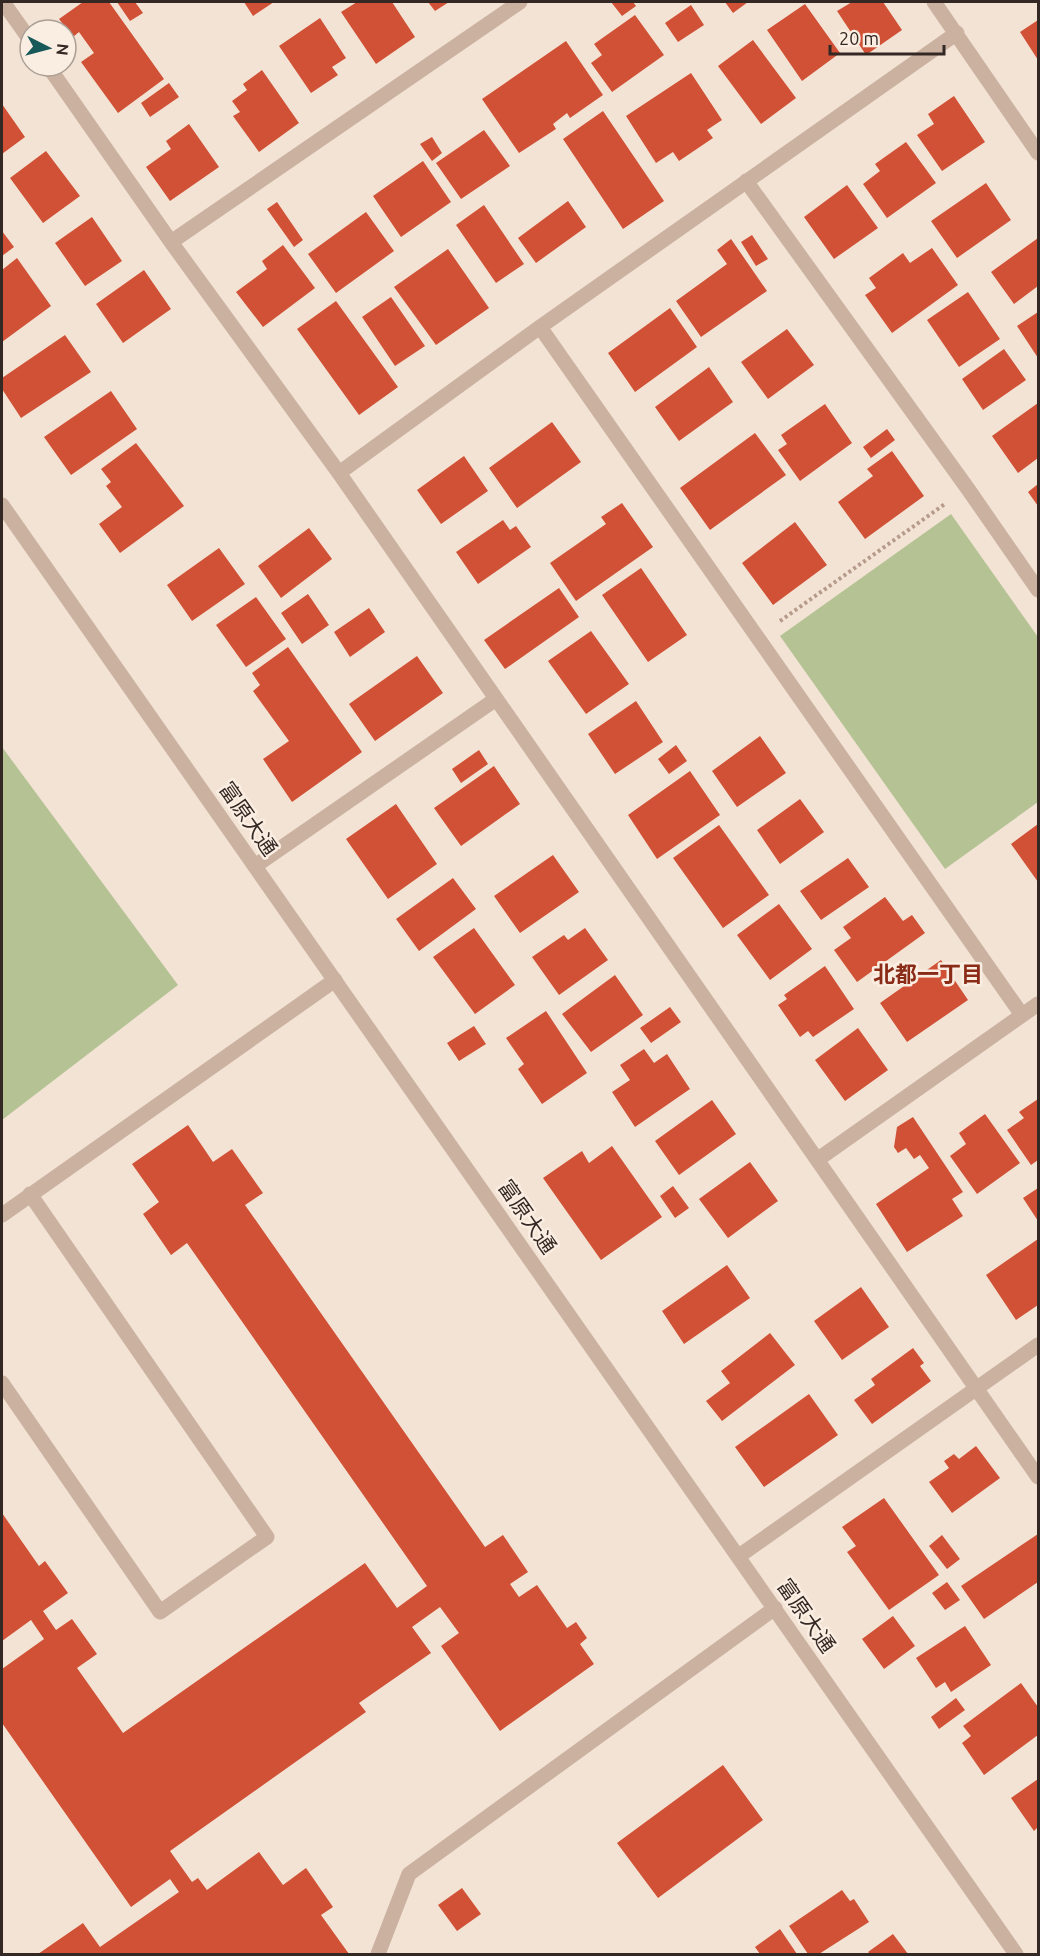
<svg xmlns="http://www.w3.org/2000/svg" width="1040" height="1956" font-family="Ubuntu,'Noto Sans JP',sans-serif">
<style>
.green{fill:#b5c294}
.building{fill:#d05135}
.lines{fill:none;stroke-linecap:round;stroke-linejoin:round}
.path{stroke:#b79b8a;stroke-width:4;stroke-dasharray:3 3;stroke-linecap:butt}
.service{stroke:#cbb1a0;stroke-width:15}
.minor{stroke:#cbb1a0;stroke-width:15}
.tertiary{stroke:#cbb1a0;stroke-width:15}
.labels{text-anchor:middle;stroke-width:5;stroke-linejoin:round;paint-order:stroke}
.street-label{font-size:21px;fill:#342824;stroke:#faede1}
.neighbourhood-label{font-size:22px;font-weight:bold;fill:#892b17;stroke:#faede1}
</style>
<rect width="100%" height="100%" fill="#f3e3d5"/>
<path class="green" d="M 951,514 L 1038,637 L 1038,802 L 945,869 L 780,636 Z
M 2,747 L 178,985 L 2,1120 Z"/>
<path class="building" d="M 83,2 L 109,2 L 164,79 L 118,113 L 81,62 L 94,53 L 79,32 L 73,37 L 59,19 Z
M 117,2 L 135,2 L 143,13 L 130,21 Z
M 244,2 L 274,2 L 253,16 Z
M 357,2 L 392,2 L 415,37 L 376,64 L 341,12 Z
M 428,2 L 449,2 L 435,11 Z
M 611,2 L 633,2 L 636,6 L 622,16 Z
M 725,2 L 748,2 L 733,13 Z
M 852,2 L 883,2 L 902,30 L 866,55 L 837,11 Z
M 805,4 L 840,53 L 802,81 L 767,30 Z
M 691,5 L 704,25 L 678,42 L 665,23 Z
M 635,15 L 664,55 L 612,92 L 591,63 L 602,55 L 594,44 Z
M 320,18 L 346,58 L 332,67 L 338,75 L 311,93 L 279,46 Z
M 1038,20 L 1038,60 L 1020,32 Z
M 753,40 L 796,98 L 761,124 L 718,66 Z
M 566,41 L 603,95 L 570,118 L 567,113 L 553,124 L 556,129 L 519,153 L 482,99 Z
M 262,70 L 299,123 L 259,152 L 233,116 L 240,112 L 232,101 L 247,90 L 243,84 Z
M 691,73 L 722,120 L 707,130 L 713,138 L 679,161 L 673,152 L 656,163 L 626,116 Z
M 169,83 L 179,97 L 150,117 L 141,103 Z
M 954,96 L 985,142 L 942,171 L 917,135 L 934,124 L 928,114 Z
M 2,104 L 25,137 L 2,154 Z
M 603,111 L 664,201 L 623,229 L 563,139 Z
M 189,124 L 219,167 L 170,201 L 146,167 L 171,149 L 166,141 Z
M 484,130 L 510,166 L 461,199 L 436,163 Z
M 432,137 L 442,153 L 432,161 L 420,144 Z
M 906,142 L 936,183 L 887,218 L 863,184 L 880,171 L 875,164 Z
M 46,151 L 80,196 L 43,223 L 10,178 Z
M 423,161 L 451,202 L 401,237 L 373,196 Z
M 986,183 L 1011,220 L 957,258 L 931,221 Z
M 847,185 L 878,228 L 834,259 L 804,217 Z
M 568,201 L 586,227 L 536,263 L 518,238 Z
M 277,202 L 303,240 L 294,247 L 267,209 Z
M 484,205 L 524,264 L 496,283 L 456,225 Z
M 366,212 L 394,251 L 336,293 L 308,254 Z
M 92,217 L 122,261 L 85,286 L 55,243 Z
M 2,231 L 14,247 L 2,256 Z
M 752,235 L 768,259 L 756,266 L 741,242 Z
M 1038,238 L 1038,286 L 1014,304 L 991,272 Z
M 731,239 L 767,291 L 701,337 L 676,301 L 727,264 L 717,250 Z
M 283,245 L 315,288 L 263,327 L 236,292 L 267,269 L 262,261 Z
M 932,248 L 958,285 L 892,333 L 865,295 L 876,288 L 869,278 L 903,253 L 910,263 Z
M 448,249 L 489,308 L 436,345 L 394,287 Z
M 17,258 L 51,306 L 2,342 L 2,270 Z
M 144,270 L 171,309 L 123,343 L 96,304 Z
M 968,292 L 1000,339 L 959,367 L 927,320 Z
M 391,297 L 425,346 L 395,366 L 362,317 Z
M 336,301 L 398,387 L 359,415 L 297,329 Z
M 670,308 L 697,347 L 635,392 L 608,353 Z
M 1038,312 L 1038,358 L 1017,326 Z
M 787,329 L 814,365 L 768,399 L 741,362 Z
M 65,335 L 91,372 L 21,418 L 2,389 L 2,378 Z
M 1004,349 L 1026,380 L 983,410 L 962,379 Z
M 709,367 L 733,402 L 679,441 L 655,407 Z
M 111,391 L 137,429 L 71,475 L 44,437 Z
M 1038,403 L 1038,458 L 1018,473 L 992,436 Z
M 825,404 L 852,443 L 800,481 L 778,450 L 787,444 L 781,435 Z
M 552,422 L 581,462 L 517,508 L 489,468 Z
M 887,429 L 895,440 L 871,458 L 863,447 Z
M 755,433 L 786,475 L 710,530 L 680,488 Z
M 136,443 L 184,506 L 120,553 L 99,524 L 122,507 L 106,486 L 111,482 L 101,469 Z
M 892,451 L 924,496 L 865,539 L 838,502 L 873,476 L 867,469 Z
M 464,456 L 488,491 L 441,524 L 417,490 Z
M 1038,484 L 1038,506 L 1028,492 Z
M 622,503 L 653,547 L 576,601 L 550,563 L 606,524 L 601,517 Z
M 503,520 L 510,530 L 516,526 L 531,547 L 478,584 L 456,552 Z
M 795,522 L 827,565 L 773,605 L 742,563 Z
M 309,528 L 332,559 L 281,598 L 258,566 Z
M 219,548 L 245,584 L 192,621 L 167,585 Z
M 641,568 L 687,635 L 648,662 L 602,595 Z
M 559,588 L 579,617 L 505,669 L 484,640 Z
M 308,594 L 329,625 L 302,644 L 281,613 Z
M 256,597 L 286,639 L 246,667 L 216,625 Z
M 369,608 L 385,632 L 350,657 L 334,632 Z
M 591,631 L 629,684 L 586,714 L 548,661 Z
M 288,647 L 362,752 L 292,802 L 263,759 L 289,741 L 253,691 L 260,685 L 252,673 Z
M 417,656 L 443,693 L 375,741 L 349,704 Z
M 636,701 L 663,742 L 615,774 L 588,734 Z
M 760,736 L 786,773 L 737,807 L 712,771 Z
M 676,745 L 687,761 L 669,774 L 658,759 Z
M 479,750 L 488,764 L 461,783 L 452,769 Z
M 494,766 L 520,804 L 461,846 L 434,808 Z
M 690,771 L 720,815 L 657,859 L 628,815 Z
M 800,799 L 824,832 L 780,864 L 757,830 Z
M 396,804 L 437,864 L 388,899 L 346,839 Z
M 1038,824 L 1038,882 L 1011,844 Z
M 719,825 L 769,895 L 723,928 L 673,858 Z
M 553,855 L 579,892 L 520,933 L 494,896 Z
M 848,858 L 869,887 L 821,920 L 800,891 Z
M 453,878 L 476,909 L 419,951 L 396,919 Z
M 885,897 L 903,921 L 912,915 L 925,933 L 857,982 L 834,950 L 851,938 L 843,927 Z
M 779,904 L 812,949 L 770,980 L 737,935 Z
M 474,928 L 515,985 L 475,1014 L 433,957 Z
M 585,928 L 608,960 L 559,995 L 532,957 L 564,935 L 568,940 Z
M 941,960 L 968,1000 L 907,1042 L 880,1003 Z
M 825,966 L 854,1009 L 813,1037 L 808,1031 L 800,1037 L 778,1005 L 787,999 L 784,995 Z
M 615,975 L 643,1015 L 591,1052 L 562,1014 Z
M 670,1007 L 681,1022 L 651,1043 L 640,1028 Z
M 546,1011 L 587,1073 L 542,1104 L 518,1069 L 524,1064 L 506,1038 Z
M 474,1026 L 486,1044 L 459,1061 L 447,1043 Z
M 858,1028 L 888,1070 L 845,1101 L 815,1060 Z
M 644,1049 L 654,1063 L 667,1054 L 690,1089 L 635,1127 L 612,1092 L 630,1080 L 620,1065 Z
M 1038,1099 L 1038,1160 L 1031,1165 L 1007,1130 L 1024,1118 L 1019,1112 Z
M 712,1100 L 736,1134 L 679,1175 L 655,1141 Z
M 985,1114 L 1020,1163 L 977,1194 L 950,1156 L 966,1144 L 959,1133 Z
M 913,1117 L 963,1192 L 952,1199 L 963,1216 L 907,1252 L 876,1204 L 929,1168 L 920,1155 L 914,1159 L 906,1148 L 898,1153 L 894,1147 L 897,1127 Z
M 188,1125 L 213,1162 L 232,1149 L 263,1193 L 245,1205 L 471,1527 L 485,1547 L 503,1535 L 528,1572 L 510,1584 L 519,1597 L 537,1585 L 567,1628 L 576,1622 L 587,1638 L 580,1644 L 594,1664 L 500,1731 L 441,1646 L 459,1633 L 440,1607 L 412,1627 L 431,1653 L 359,1703 L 366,1712 L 170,1851 L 192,1882 L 198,1878 L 207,1890 L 259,1852 L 283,1885 L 306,1868 L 333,1907 L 321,1915 L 349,1954 L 38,1954 L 83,1923 L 100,1947 L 179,1892 L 170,1879 L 131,1907 L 2,1723 L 2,1669 L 44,1639 L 31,1620 L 2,1641 L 2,1513 L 39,1566 L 45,1561 L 68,1593 L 43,1611 L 56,1630 L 72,1619 L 97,1654 L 77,1668 L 123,1733 L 365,1563 L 397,1608 L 427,1586 L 187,1243 L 171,1255 L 143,1214 L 159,1202 L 132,1164 Z
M 612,1146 L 662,1217 L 601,1260 L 543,1178 L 582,1151 L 589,1163 Z
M 750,1162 L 778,1201 L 728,1238 L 699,1199 Z
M 673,1186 L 689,1208 L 675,1218 L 660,1196 Z
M 1038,1188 L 1038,1221 L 1023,1198 Z
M 1038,1239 L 1038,1305 L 1016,1320 L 986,1275 Z
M 727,1265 L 750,1298 L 684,1344 L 662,1311 Z
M 861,1287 L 889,1327 L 842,1360 L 814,1321 Z
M 770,1333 L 795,1365 L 722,1421 L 706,1401 L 730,1383 L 721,1371 Z
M 913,1348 L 924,1363 L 920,1366 L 931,1381 L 872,1424 L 854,1400 L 875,1385 L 871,1379 Z
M 809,1394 L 838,1435 L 764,1487 L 735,1447 Z
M 976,1446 L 1000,1478 L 952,1513 L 929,1482 L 949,1468 L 944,1461 L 954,1454 L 959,1459 Z
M 884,1498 L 939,1575 L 889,1610 L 847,1552 L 856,1546 L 842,1527 Z
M 1038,1534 L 1038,1582 L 984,1619 L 961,1586 Z
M 942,1535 L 960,1559 L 947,1569 L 929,1546 Z
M 947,1582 L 960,1600 L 945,1610 L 932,1593 Z
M 893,1616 L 915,1646 L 884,1669 L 862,1639 Z
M 965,1626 L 991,1665 L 951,1692 L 945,1682 L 936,1688 L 916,1658 Z
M 1021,1683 L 1038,1707 L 1038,1735 L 984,1775 L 962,1743 L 971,1736 L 963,1726 Z
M 956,1698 L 965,1710 L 939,1729 L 931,1717 Z
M 723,1765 L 763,1820 L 658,1898 L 617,1843 Z
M 1038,1779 L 1038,1827 L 1034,1831 L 1011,1798 Z
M 462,1888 L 481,1914 L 457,1931 L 438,1905 Z
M 842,1890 L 850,1901 L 854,1899 L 869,1922 L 819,1954 L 808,1954 L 789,1926 Z
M 780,1929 L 797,1954 L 760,1954 L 755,1947 Z
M 893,1934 L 908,1954 L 870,1954 L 868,1952 Z"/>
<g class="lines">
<path class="path" d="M 780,621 L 945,504"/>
<path class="service" d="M 2,1215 L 335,980
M 2,1383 L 160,1612 L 267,1537 L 30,1194
M 378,1954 L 409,1874 L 775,1608"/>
<path class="minor" d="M 3,2 L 30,40
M 934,2 L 1038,153
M 48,66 L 171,242 L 339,473 L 1038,1477
M 746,181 L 968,489 L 1038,590
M 171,242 L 520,2
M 540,327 L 1022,1015
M 339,473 L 540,327 L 957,33
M 255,866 L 496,699
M 817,1160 L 1038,1004
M 739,1556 L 1038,1345"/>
<path class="tertiary" d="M 2,505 L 1016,1954"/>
</g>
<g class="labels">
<g class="street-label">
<text transform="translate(248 819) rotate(55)" y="7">富原大通</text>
<text transform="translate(527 1217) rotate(55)" y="7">富原大通</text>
<text transform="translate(806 1616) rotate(55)" y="7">富原大通</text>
</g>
<g class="neighbourhood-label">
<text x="928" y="982">北都一丁目</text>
</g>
</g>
<rect width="1040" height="1956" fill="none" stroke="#342824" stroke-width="6"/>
<g transform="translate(48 48) rotate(96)"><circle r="28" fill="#faede1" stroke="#ab9e95" stroke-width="1.5"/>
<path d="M0-4.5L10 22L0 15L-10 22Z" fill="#175858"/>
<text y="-9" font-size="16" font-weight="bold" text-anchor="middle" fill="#342824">N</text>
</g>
<path d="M830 45v9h114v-9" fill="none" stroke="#342824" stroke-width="3"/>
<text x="839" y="45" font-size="18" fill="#342824" stroke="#faede1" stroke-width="4.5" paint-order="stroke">20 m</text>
</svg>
